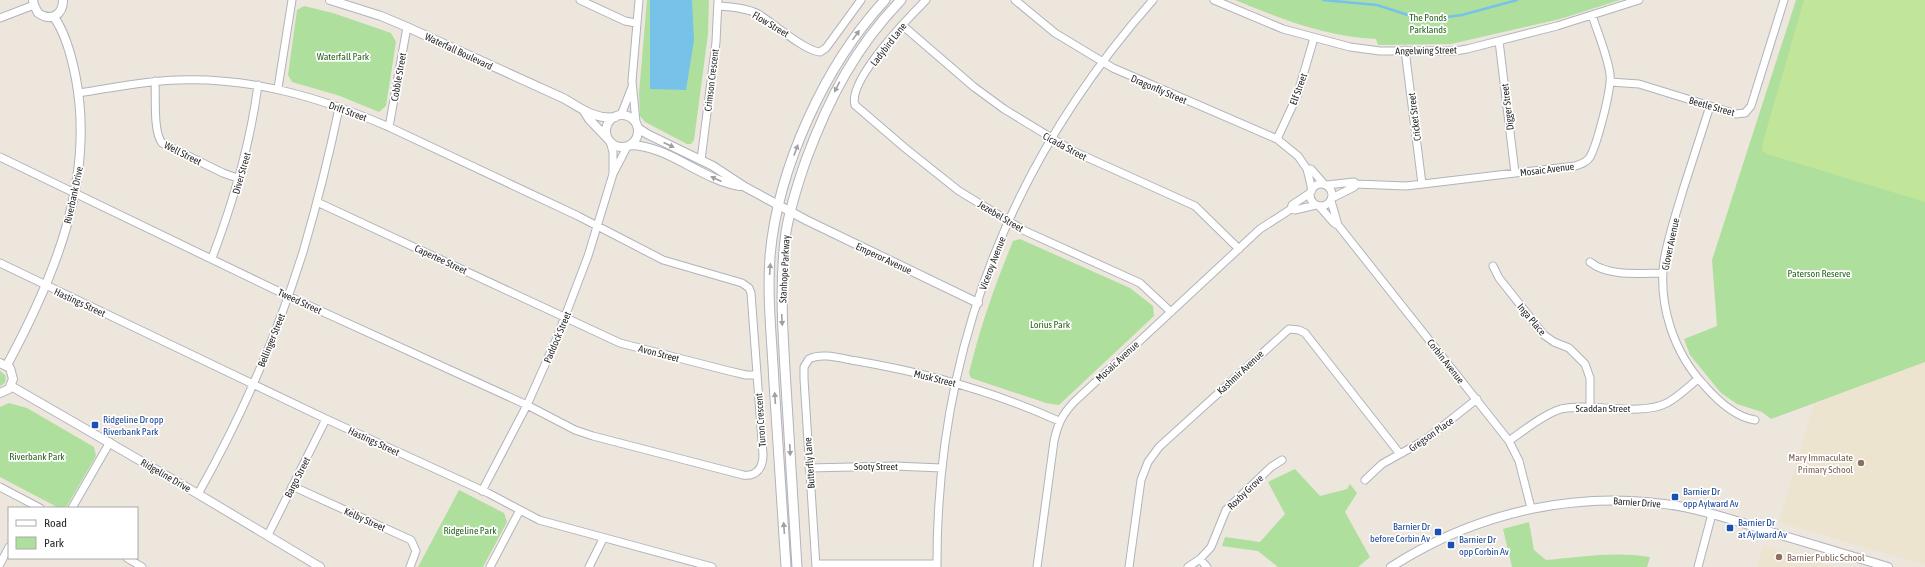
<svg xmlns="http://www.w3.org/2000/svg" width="1925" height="567" font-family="'Asap Condensed',sans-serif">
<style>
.education{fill:#ece4ce}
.green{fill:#afdf9d}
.pitch{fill:#c1e699}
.water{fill:#76c2e8}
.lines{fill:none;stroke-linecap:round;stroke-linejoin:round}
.stream{stroke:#76c2e8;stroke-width:2.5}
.minor-casing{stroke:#b1b3bd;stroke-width:9}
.tertiary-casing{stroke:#b1b3bd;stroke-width:10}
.secondary-casing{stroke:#b1b3bd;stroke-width:11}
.minor{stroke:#fff;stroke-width:7}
.tertiary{stroke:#fff;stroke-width:8}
.secondary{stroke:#fff;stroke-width:9}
.oneway{fill:#a0a0a0}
.transit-dot{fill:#1a4fb4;stroke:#fff;stroke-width:1.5}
.education-dot{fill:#8d6e63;stroke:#fff;stroke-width:1.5}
.labels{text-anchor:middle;stroke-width:3.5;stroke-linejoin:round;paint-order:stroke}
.park-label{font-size:10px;fill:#28641e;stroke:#fff}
.street-label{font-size:10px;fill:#2b2b2b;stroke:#fff}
.transit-label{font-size:10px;fill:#164399;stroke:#fff;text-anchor:start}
.education-label{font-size:10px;fill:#785e54;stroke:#fff;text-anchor:end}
</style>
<rect width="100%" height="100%" fill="#ece6dd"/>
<path class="education" d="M 1925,362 L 1925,565 L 1779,522 L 1814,404 Z
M 1763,546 L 1833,567 L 1758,567 Z"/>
<path class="green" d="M 647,0 L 709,0 L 708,34 L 694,140 L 691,144 L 687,144 L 645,122 L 640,116 L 639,93 Z
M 1235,0 L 1620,0 L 1560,19 L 1451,44 L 1378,45 L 1376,39 C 1326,37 1281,19 1235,0 Z
M 1796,0 L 1925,0 L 1925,362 L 1771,419 L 1762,412 L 1737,404 L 1721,393 L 1690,355 L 1684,339 L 1717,326 L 1712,260 Z
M 304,6 L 333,13 L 391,33 L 396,42 L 386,106 L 379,112 L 340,96 L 292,82 L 288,75 L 297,10 Z
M 1020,239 L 1130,288 L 1153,306 L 1154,316 L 1059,405 L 1046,403 L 971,378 L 969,373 C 980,327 995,285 1013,241 Z
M 0,371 L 5,375 C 7,380 5,384 0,386 Z
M 9,403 L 27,408 L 94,447 L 96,456 L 67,506 L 59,508 L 0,477 L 0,407 Z
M 1295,469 L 1320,496 L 1347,489 L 1350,484 L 1357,493 L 1345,512 L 1370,557 L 1358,567 L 1278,567 L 1258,551 L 1222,546 L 1225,537 L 1260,542 L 1285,514 L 1268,482 Z
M 459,490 L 504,513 L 507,522 L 483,567 L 418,567 Z
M 1529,522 L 1534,550 L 1546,560 C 1580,557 1616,551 1650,557 L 1647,567 L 1512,567 L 1503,529 Z"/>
<path class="pitch" d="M 1804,0 L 1925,0 L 1925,202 L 1767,154 L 1762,150 L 1763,142 Z"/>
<path class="water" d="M 650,0 L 692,0 L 694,40 L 686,90 L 650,89 Z"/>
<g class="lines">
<path class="stream" d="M 1323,0 L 1377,5 L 1411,16 L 1431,19 L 1462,15 L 1517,0"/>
<defs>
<path id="minor" d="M 580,0 L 625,21 L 636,23
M 926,0 C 909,17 847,81 855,105 L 905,148 L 959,191 L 1025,231 L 1140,283 L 1171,312
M 1015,0 L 1055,33 L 1113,68 L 1277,139 L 1298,156 L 1307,169 L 1311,169 L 1324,184
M 1214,0 L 1283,29 L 1350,47 L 1380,51 L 1455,51 L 1467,49 L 1557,26 L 1639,0
M 718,6 C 732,7 747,8 760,15 C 774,24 805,51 820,52 L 826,48 L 861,0
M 0,18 L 34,5
M 902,25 L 974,87 L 1004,109 L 1073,151 L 1195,206 L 1239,249
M 1499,41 L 1515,173
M 1405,50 L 1422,184
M 155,81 C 156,97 153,132 162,143 L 223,173 L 240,179
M 1610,82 L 1639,84 L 1736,114 L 1745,113 L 1751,106 L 1784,0
M 278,88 L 292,0
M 1710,106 C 1701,134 1692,162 1683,190 C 1676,214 1668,237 1664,261 C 1658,305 1674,353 1704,385 C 1717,400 1735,417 1755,420
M 621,115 L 632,87
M 636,122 L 632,81 L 639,0
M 389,127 L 407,27
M 1277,139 L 1297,96 L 1314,38
M 610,141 L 613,152 L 613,174
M 0,157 L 288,296 L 527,405 L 575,430 L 593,436 L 743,475 C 756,477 763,468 763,455 L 751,293 L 749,288 L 742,283 L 663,260 L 578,216 L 389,127 C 322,98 252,77 178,80 C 144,81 112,88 79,93
M 701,160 L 716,42 L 718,0
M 1307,169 L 1312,190
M1310 195a11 11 0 1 1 22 0a11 11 0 1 1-22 0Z
M 1327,185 L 1354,182 L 1356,184 L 1406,186 L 1575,166 C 1581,164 1586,163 1590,157 C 1597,144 1612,89 1610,74 C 1607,54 1598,34 1592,15
M 1332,198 L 1354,187 L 1356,184
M 1331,201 L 1338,225
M 317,202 L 620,343 L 729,371 L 746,375 L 756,375
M 1319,206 L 1334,223 L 1338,225 L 1509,441 L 1519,461 L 1531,508
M 1291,209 L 1295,210 L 1316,205
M 212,258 C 234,200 250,146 258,85
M 1590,262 C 1608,277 1641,273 1663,273
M 0,263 L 326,419 L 488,493 L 539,520 L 712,567
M 1493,266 L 1499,278 L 1544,335 L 1554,342 L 1569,348 L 1585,364 L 1590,378 L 1590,408
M 1509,441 C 1523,431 1544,414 1561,409 C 1592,402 1638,417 1667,403 C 1678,397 1688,387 1698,379
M 809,468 L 894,466 L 942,468
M 1365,480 L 1382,464 L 1425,440 L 1477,399
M 292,486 L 411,540 L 416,551 L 410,567
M 0,487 L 40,508
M 482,491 L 527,405 L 556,340 L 588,256 L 613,174 L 627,147
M 198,494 C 241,418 277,335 303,252 C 317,204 329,156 339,108
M 72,508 L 110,442
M 268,535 L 326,419
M 127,558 L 142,567
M 1200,559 L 1207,567
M 0,564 L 9,547
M 816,564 L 937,564
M 490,567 L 520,510
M 589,567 L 603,539
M 816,567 L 804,379 L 804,367 L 809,359 C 822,352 843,359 857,361 C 927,373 995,392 1059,421
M 937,567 C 936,350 1010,162 1153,0
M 1037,567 L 1054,441 C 1058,423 1062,415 1074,402 L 1260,229 L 1291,209 L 1292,205 L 1310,193
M 1129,567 L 1141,480 L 1148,462 L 1159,447 L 1289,329 L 1299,330 L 1305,333 L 1400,454
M 1188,567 L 1200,559 L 1211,547 L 1226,510 L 1271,467 L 1282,460
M 1698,567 L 1712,514"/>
<path id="tertiary" d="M 33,0 L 34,5 L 38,13 C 51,22 63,15 63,0
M 330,0 L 381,16 L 407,27 L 565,99 C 580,108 596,120 615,117
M 584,111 L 589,119 L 607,138
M606 131a16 16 0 1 1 32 0a16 16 0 1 1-32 0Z
M 638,128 L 647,134 L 713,166 L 745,187 L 806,220 L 978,303
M 630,145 C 670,146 701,180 740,186
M 0,363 L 10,368 L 13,379 L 9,389 L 0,393
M 7,365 C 54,278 95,180 76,79 C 72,58 66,34 54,17
M 11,386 L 198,494 L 320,567
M 1391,567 C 1478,511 1582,488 1684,507 C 1714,513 1743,523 1771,532 C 1810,544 1849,555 1888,567"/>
<path id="secondary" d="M 786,567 C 782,506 778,444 774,383 C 772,340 767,298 770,256 C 778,167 825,65 885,0
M 797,567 C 793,507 790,446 786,386 C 783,335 779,284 786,232 C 790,208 798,183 806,160 C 829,98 855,48 901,0"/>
</defs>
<use href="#minor" class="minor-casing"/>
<use href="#tertiary" class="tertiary-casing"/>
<use href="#secondary" class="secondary-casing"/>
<use href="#minor" class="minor"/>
<use href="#tertiary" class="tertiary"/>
<use href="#secondary" class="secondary"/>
</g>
<defs><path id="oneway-solid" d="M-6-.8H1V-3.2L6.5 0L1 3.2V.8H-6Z"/></defs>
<g class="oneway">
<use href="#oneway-solid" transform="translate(856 35) rotate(-54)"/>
<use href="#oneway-solid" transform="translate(837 87) rotate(117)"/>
<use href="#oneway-solid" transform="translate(669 145) rotate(25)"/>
<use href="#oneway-solid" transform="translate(796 150) rotate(-70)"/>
<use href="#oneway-solid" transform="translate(716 179) rotate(-156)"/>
<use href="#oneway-solid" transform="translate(770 269) rotate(-86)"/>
<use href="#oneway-solid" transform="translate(782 320) rotate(87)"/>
<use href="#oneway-solid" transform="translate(775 398) rotate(-94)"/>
<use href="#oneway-solid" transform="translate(790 450) rotate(87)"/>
<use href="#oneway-solid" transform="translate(784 528) rotate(-94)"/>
</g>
<g class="transit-dot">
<rect x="91" y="421" width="8" height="8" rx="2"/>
<rect x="1671" y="493" width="8" height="8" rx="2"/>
<rect x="1726" y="524" width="8" height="8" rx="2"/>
<rect x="1434" y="528" width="8" height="8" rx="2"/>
<rect x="1447" y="541" width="8" height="8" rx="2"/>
</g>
<g class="education-dot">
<circle cx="1861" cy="463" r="4"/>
<circle cx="1779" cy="557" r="4"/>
</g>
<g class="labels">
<g class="park-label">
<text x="1428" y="21">The Ponds<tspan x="1428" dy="12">Parklands</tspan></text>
<text x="343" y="60">Waterfall Park</text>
<text x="1819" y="277">Paterson Reserve</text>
<text x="1050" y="328">Lorius Park</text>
<text x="37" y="460">Riverbank Park</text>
<text x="470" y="534">Ridgeline Park</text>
</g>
<g class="street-label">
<text transform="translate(771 24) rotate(31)" y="4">Flow Street</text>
<text transform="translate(888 44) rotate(-52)" y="4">Ladybird Lane</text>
<text transform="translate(1426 50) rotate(-1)" y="4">Angelwing Street</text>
<text transform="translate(459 51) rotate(25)" y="4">Waterfall Boulevard</text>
<text transform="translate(398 77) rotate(-80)" y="4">Cobble Street</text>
<text transform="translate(711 80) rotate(-83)" y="4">Crimson Crescent</text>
<text transform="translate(1159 89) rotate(23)" y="4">Dragonfly Street</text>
<text transform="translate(1298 89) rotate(-70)" y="4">Elf Street</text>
<text transform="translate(1712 106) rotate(16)" y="4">Beetle Street</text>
<text transform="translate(1507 107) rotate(-97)" y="4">Digger Street</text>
<text transform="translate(348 111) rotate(20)" y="4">Drift Street</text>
<text transform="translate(1414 117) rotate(-97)" y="4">Cricket Street</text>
<text transform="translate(1065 146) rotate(28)" y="4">Cicada Street</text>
<text transform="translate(183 153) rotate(27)" y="4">Well Street</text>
<text transform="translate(1547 169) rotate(-7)" y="4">Mosaic Avenue</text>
<text transform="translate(241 173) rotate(-74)" y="4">Diver Street</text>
<text transform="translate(73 195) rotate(-78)" y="4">Riverbank Drive</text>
<text transform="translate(1001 216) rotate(31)" y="4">Jezebel Street</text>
<text transform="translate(1670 244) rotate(-78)" y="4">Glover Avenue</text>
<text transform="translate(884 258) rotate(25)" y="4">Emperor Avenue</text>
<text transform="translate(441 259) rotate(25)" y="4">Capertee Street</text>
<text transform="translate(992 263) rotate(-69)" y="4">Viceroy Avenue</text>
<text transform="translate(784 269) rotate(-87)" y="4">Stanhope Parkway</text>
<text transform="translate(300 301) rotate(25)" y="4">Tweed Street</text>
<text transform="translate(80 302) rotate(25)" y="4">Hastings Street</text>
<text transform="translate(1532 319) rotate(50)" y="4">Inga Place</text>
<text transform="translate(557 337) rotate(-67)" y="4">Paddock Street</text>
<text transform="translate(271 340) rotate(-68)" y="4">Bellinger Street</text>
<text transform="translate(659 353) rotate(15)" y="4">Avon Street</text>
<text transform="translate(1117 361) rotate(-43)" y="4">Mosaic Avenue</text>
<text transform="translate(1446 361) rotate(52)" y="4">Corbin Avenue</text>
<text transform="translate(1240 372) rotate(-43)" y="4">Kashmir Avenue</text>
<text transform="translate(935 378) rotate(14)" y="4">Musk Street</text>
<text x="1603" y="412">Scaddan Street</text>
<text transform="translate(760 420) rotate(-94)" y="4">Turon Crescent</text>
<text transform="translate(1431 434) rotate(-35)" y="4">Gregson Place</text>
<text transform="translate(374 441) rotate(25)" y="4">Hastings Street</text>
<text transform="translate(809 463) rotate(-94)" y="4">Butterfly Lane</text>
<text x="876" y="470">Sooty Street</text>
<text transform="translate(166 475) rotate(30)" y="4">Ridgeline Drive</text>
<text transform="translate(297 477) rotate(-63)" y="4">Bargo Street</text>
<text transform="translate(1245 492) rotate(-44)" y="4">Roxby Grove</text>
<text transform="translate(1637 502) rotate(4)" y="4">Barnier Drive</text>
<text transform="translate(365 519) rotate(24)" y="4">Kelby Street</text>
</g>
<g class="transit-label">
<text x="103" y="423">Ridgeline Dr opp<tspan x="103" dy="12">Riverbank Park</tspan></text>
<text x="1683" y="495">Barnier Dr<tspan x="1683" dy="12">opp Aylward Av</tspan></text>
<text x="1738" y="526">Barnier Dr<tspan x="1738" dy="12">at Aylward Av</tspan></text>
<text x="1430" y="530" text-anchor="end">Barnier Dr<tspan x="1430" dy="12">before Corbin Av</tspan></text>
<text x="1459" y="543">Barnier Dr<tspan x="1459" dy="12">opp Corbin Av</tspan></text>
</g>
<g class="education-label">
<text x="1853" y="461">Mary Immaculate<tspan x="1853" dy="12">Primary School</tspan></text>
<text x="1787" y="561" text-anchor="start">Barnier Public School</text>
</g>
</g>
<rect x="8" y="507" width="130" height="52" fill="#ffffff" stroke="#aaaaaa"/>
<rect x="16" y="520" width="20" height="6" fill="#ffffff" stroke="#aaaaaa"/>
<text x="44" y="527" font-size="12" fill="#2b2b2b">Road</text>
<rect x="16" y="537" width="20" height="12" fill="#afdf9d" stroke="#aaaaaa"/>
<text x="44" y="547" font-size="12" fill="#2b2b2b">Park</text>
</svg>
